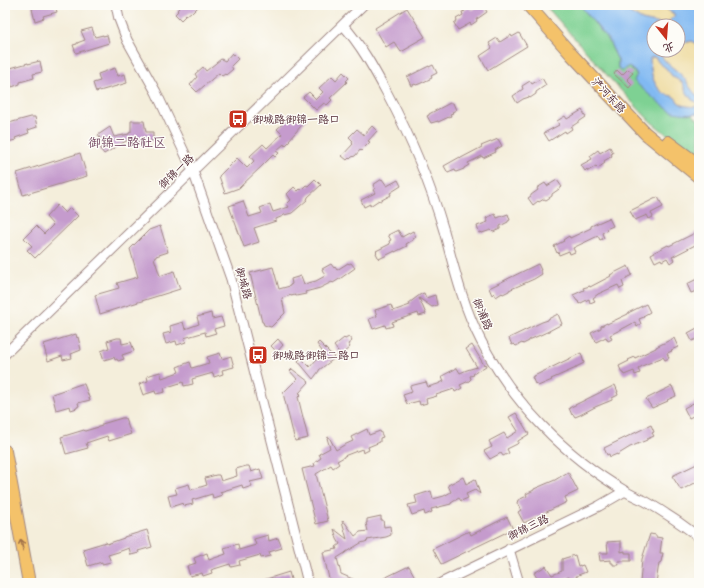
<svg xmlns="http://www.w3.org/2000/svg" width="704" height="588" font-family="Mali,'LXGW WenKai TC',sans-serif">
<style>
.green{fill:#7ed193;stroke:#64785f}
.sand{fill:#eeda9e;stroke:#9c7c64}
.water{fill:#81b9f2;stroke:#666c8e}
.building{fill:#c59bcd}
.lines{fill:none;stroke-linecap:round;stroke-linejoin:round}
.minor-casing{stroke:#9f8683;stroke-width:11}
.major-casing{stroke:#9f8683;stroke-width:14}
.minor{stroke:#fff;stroke-width:9}
.major{stroke:#f4c26a;stroke-width:12}
.oneway{stroke:#9f704a}
.labels{text-anchor:middle;stroke-width:3;stroke-linejoin:round;paint-order:stroke}
.street-label{font-size:11px;fill:#4a1f2b;stroke:#fdfcf7}
.poi-label{font-size:11px;fill:#4a1f2b;stroke:#fdfcf7;text-anchor:start}
.quarter-label{font-size:13px;fill:#754a64;stroke:#fdfcf7}
</style>
<rect width="100%" height="100%" fill="#fdfcf7"/>
<filter id="ink" filterUnits="userSpaceOnUse"><feTurbulence type="fractalNoise" baseFrequency=".025" numOctaves="2"/><feDisplacementMap in="SourceGraphic" scale="8" xChannelSelector="R" yChannelSelector="G"/><feConvolveMatrix kernelMatrix="1 2 1 2 8 2 1 2 1" color-interpolation-filters="sRGB"/></filter>
<filter id="wash" filterUnits="userSpaceOnUse"><feTurbulence type="fractalNoise" baseFrequency=".012" numOctaves="4" result="noise"/><feDisplacementMap in="SourceGraphic" scale="16" xChannelSelector="R" yChannelSelector="G"/><feGaussianBlur stdDeviation="0.9" result="paint"/><feColorMatrix in="noise" values="0 0 0 0 0 0 0 0 0 0 0 0 0 0 0 0 0 1.4 0 .05"/><feComposite in="paint" operator="in"/></filter>
<g filter="url(#wash)">
<rect width="100%" height="100%" fill="#f4eedb"/>
<path class="green" d="M 545,5 L 580,5 L 609,41 L 614,52 L 618,60 L 618,68 L 622,71 L 628,66 L 673,111 L 692,114 L 699,120 L 699,160 L 650,121 L 613,82 Z"/>
<path class="sand" d="M 617,5 L 661,5 L 675,15 L 665,25 L 642,20 Z
M 693,41 L 699,45 L 699,98 C 695,94 692,90 689,86 C 687,83 686,80 684,78 C 675,67 663,64 659,50 L 678,50 L 678,44 Z
M 655,57 L 659,63 L 666,68 L 673,77 L 682,82 L 686,91 L 692,100 L 699,103 L 699,106 C 691,107 684,107 678,102 C 677,100 676,98 674,97 C 671,95 668,96 665,94 C 652,85 651,73 650,58 Z"/>
<path class="water" d="M 580,5 L 617,5 L 642,20 L 665,25 L 675,15 L 661,5 L 699,5 L 699,45 L 692,41 L 678,44 L 678,26 L 654,26 L 654,50 L 659,50 C 663,64 675,67 684,78 C 686,80 687,83 689,86 C 692,90 695,94 699,98 L 699,103 L 692,100 L 686,91 L 682,82 L 673,77 L 666,68 L 659,63 L 655,57 L 650,58 C 651,73 652,85 665,94 C 668,96 672,95 674,97 C 676,98 677,100 678,102 C 684,107 691,107 699,106 L 699,113 C 691,114 682,114 674,112 C 664,109 643,89 634,81 L 637,74 L 628,66 L 622,71 L 618,68 L 618,60 L 614,52 L 609,41 Z"/>
<g id="blocks">
<path class="building" d="M 32,5 L 55,5 L 57,12 L 43,16 L 44,18 L 35,21 L 32,9 L 33,9 Z
M 182,5 L 200,5 L 192,13 L 191,12 L 187,15 L 186,15 L 181,20 L 175,14 L 178,11 L 177,10 Z
M 480,5 L 483,5 L 487,12 L 477,19 L 476,19 L 477,21 L 471,25 L 470,23 L 469,24 L 458,30 L 454,23 L 457,21 L 456,19 L 463,15 L 462,12 L 465,11 L 464,10 L 470,7 L 471,10 Z
M 407,8 L 425,37 L 409,46 L 410,47 L 401,52 L 394,42 L 386,47 L 375,28 Z
M 92,28 L 95,37 L 103,35 L 103,36 L 107,35 L 109,43 L 76,53 L 73,45 L 77,44 L 77,43 L 85,40 L 81,31 Z
M 519,33 L 527,46 L 488,70 L 480,56 L 492,48 L 489,43 L 497,38 L 500,42 L 511,35 L 512,37 Z
M 232,53 L 238,59 L 231,66 L 233,69 L 226,75 L 225,74 L 222,76 L 219,73 L 197,92 L 190,85 L 197,77 L 195,74 L 203,67 L 206,71 L 221,59 L 225,61 Z
M 40,61 L 42,72 L 33,74 L 34,78 L 20,82 L 20,84 L 12,87 L 8,73 L 9,72 L 7,69 L 28,63 L 28,64 Z
M 433,65 L 437,73 L 431,76 L 432,78 L 419,84 L 416,85 L 415,84 L 411,86 L 407,77 L 429,66 L 429,67 Z
M 115,68 L 118,76 L 125,74 L 127,83 L 96,92 L 93,83 L 100,81 L 98,74 Z
M 628,69 L 633,73 L 627,79 L 632,84 L 629,88 L 614,74 L 617,70 L 622,75 Z
M 343,72 L 349,78 L 346,81 L 347,82 L 330,98 L 332,100 L 327,105 L 324,103 L 316,110 L 303,97 L 309,92 L 316,99 L 323,92 L 319,88 L 332,76 L 336,80 Z
M 542,78 L 546,85 L 536,92 L 536,94 L 530,98 L 529,97 L 523,99 L 517,103 L 513,96 L 523,89 L 522,86 L 530,81 L 532,84 Z
M 450,103 L 453,103 L 456,110 L 452,112 L 453,113 L 450,114 L 451,116 L 438,122 L 438,121 L 431,123 L 427,116 L 429,115 L 429,114 Z
M 582,110 L 586,117 L 571,127 L 572,129 L 566,133 L 565,131 L 549,141 L 544,133 L 559,125 L 557,121 L 565,116 L 567,119 Z
M 302,114 L 307,119 L 289,140 L 290,141 L 285,146 L 284,144 L 276,151 L 279,153 L 275,157 L 273,155 L 263,165 L 239,188 L 225,193 L 219,176 L 237,158 L 247,168 L 254,161 L 250,156 L 263,144 L 267,148 L 282,134 L 277,129 L 290,117 L 294,121 Z
M 31,117 L 35,117 L 37,127 L 28,130 L 29,133 L 15,138 L 16,140 L 7,142 L 5,135 L 5,124 Z
M 131,121 L 144,121 L 146,132 L 153,132 L 153,141 L 142,142 L 139,142 L 138,140 L 126,141 L 104,154 L 100,149 L 103,147 L 102,146 L 104,145 L 98,135 L 110,127 L 114,137 L 129,134 L 129,133 L 131,132 Z
M 372,126 L 377,131 L 368,141 L 370,142 L 361,151 L 360,150 L 355,156 L 352,157 L 350,159 L 349,158 L 347,160 L 342,156 L 353,144 L 352,143 L 353,141 L 349,137 L 357,129 L 364,135 Z
M 498,139 L 502,146 L 495,150 L 496,152 L 483,158 L 482,156 L 468,163 L 469,165 L 464,168 L 464,169 L 456,172 L 455,170 L 448,173 L 444,166 L 460,157 L 461,158 L 482,147 L 481,146 Z
M 610,147 L 613,153 L 611,154 L 612,156 L 604,161 L 605,163 L 598,168 L 596,166 L 588,171 L 587,169 L 585,171 L 581,165 L 592,159 L 590,156 L 598,150 L 600,153 Z
M 80,153 L 87,176 L 23,195 L 17,173 Z
M 315,179 L 321,185 L 308,197 L 307,200 L 292,213 L 284,215 L 283,216 L 276,219 L 276,221 L 254,228 L 259,242 L 244,247 L 229,206 L 243,201 L 249,217 L 262,213 L 260,208 L 270,204 L 273,212 L 289,207 L 287,204 L 291,200 L 287,194 L 294,187 L 298,191 L 300,189 L 301,190 L 306,185 L 308,186 Z
M 382,179 L 387,186 L 398,180 L 401,186 L 390,193 L 391,195 L 380,201 L 379,200 L 370,206 L 370,204 L 364,207 L 361,200 L 375,193 L 373,190 L 375,189 L 373,185 Z
M 557,180 L 562,187 L 552,194 L 552,196 L 546,200 L 544,199 L 539,202 L 538,201 L 533,205 L 528,198 L 531,196 L 531,195 L 538,190 L 537,188 L 545,183 L 547,186 Z
M 658,197 L 663,207 L 651,213 L 653,217 L 649,219 L 647,215 L 635,220 L 630,211 Z
M 57,205 L 65,213 L 70,208 L 78,216 L 35,258 L 27,250 L 32,246 L 24,238 L 36,226 L 44,234 L 53,225 L 46,217 Z
M 495,214 L 497,218 L 508,214 L 510,220 L 508,221 L 508,222 L 500,226 L 500,229 L 493,232 L 491,230 L 482,233 L 481,232 L 479,233 L 477,226 L 488,222 L 486,218 Z
M 609,218 L 613,226 L 606,229 L 607,230 L 602,233 L 604,238 L 600,240 L 598,236 L 577,246 L 573,248 L 575,252 L 570,254 L 569,251 L 559,255 L 558,252 L 557,253 L 554,246 L 564,241 L 563,240 L 569,236 L 570,238 L 591,228 L 591,226 Z
M 160,226 L 168,252 L 156,256 L 156,257 L 154,258 L 160,276 L 174,271 L 180,289 L 100,314 L 95,295 L 119,288 L 117,283 L 138,277 L 130,249 L 149,230 Z
M 398,230 L 402,237 L 413,231 L 416,237 L 413,239 L 413,240 L 406,244 L 407,246 L 395,252 L 395,251 L 379,259 L 376,253 L 377,252 L 376,251 L 390,244 L 389,241 L 391,240 L 388,235 Z
M 699,231 L 699,243 L 672,257 L 674,260 L 670,263 L 667,258 L 662,261 L 661,259 L 655,262 L 651,254 L 668,245 L 669,246 Z
M 348,263 L 349,264 L 351,263 L 355,268 L 341,278 L 333,283 L 332,282 L 320,288 L 305,292 L 306,294 L 296,296 L 295,295 L 291,296 L 291,295 L 282,298 L 285,313 L 271,327 L 264,325 L 263,322 L 262,322 L 250,273 L 273,267 L 279,289 L 290,286 L 290,285 L 292,284 L 291,279 L 301,276 L 304,284 L 316,281 L 325,276 L 322,269 L 331,264 L 334,268 L 335,267 L 337,270 Z
M 538,264 L 541,270 L 540,270 L 542,274 L 534,279 L 509,290 L 509,291 L 503,294 L 502,293 L 496,297 L 494,293 L 492,295 L 489,288 Z
M 628,266 L 632,275 L 626,278 L 626,279 L 622,281 L 624,287 L 620,289 L 618,285 L 598,294 L 593,298 L 595,301 L 590,303 L 589,299 L 579,304 L 578,301 L 577,301 L 573,295 L 584,290 L 583,288 L 590,286 L 590,287 L 611,276 L 610,275 Z
M 699,278 L 699,290 L 691,293 L 687,284 Z
M 424,293 L 426,298 L 435,295 L 437,305 L 432,307 L 419,298 L 426,314 L 419,316 L 418,313 L 392,322 L 393,326 L 386,328 L 385,325 L 373,329 L 369,319 L 377,316 L 375,310 L 391,305 L 393,311 L 410,305 L 409,303 L 421,294 Z
M 646,304 L 650,312 L 643,316 L 644,317 L 639,319 L 641,324 L 637,327 L 635,322 L 626,327 L 610,335 L 612,339 L 608,341 L 606,337 L 596,342 L 595,339 L 594,339 L 591,333 L 601,328 L 601,326 L 607,323 L 607,324 L 628,314 L 628,313 Z
M 211,313 L 212,319 L 221,317 L 224,326 L 214,329 L 216,333 L 206,336 L 205,332 L 184,338 L 186,342 L 177,345 L 176,341 L 166,344 L 163,334 L 171,332 L 170,326 L 183,322 L 185,329 L 199,324 L 197,317 Z
M 558,314 L 562,324 L 547,332 L 529,340 L 529,341 L 523,344 L 522,343 L 516,346 L 514,344 L 512,345 L 509,338 L 542,322 L 548,320 L 548,319 Z
M 699,327 L 699,338 L 692,341 L 688,333 Z
M 76,334 L 77,338 L 78,337 L 81,350 L 71,354 L 72,358 L 63,360 L 62,356 L 48,361 L 44,347 L 45,347 L 44,344 Z
M 349,337 L 352,341 L 348,344 L 350,347 L 341,355 L 334,346 L 344,338 L 345,339 Z
M 117,338 L 121,338 L 122,344 L 131,342 L 134,351 L 122,355 L 124,359 L 118,361 L 117,359 L 115,360 L 114,357 L 104,360 L 101,351 L 109,348 L 107,341 Z
M 674,338 L 678,347 L 671,350 L 672,351 L 667,353 L 669,358 L 665,360 L 663,357 L 642,366 L 638,369 L 640,373 L 635,375 L 634,371 L 624,375 L 623,373 L 622,373 L 619,366 L 629,361 L 628,360 L 635,357 L 635,358 L 656,348 L 656,347 Z
M 278,339 L 283,345 L 277,352 L 271,346 Z
M 319,342 L 335,358 L 319,370 L 319,371 L 313,379 L 298,361 L 301,358 L 310,367 L 316,360 L 324,354 L 317,344 Z
M 472,345 L 484,365 L 485,364 L 486,366 L 473,374 L 474,375 L 470,376 L 471,379 L 469,381 L 460,385 L 462,388 L 455,392 L 454,389 L 436,395 L 437,396 L 426,399 L 427,403 L 420,405 L 419,401 L 407,404 L 403,395 L 412,392 L 410,386 L 426,382 L 428,387 L 438,384 L 444,381 L 442,376 L 457,368 L 460,373 L 467,370 L 477,367 L 466,349 Z
M 220,353 L 222,359 L 231,356 L 234,367 L 222,370 L 223,374 L 214,377 L 213,373 L 192,379 L 193,384 L 184,386 L 183,382 L 164,388 L 165,392 L 156,394 L 155,391 L 143,395 L 139,384 L 148,381 L 147,376 L 160,372 L 162,378 L 179,372 L 177,367 L 187,363 L 190,362 L 192,368 L 209,363 L 207,357 Z
M 581,353 L 584,363 L 576,367 L 576,368 L 551,379 L 552,380 L 538,386 L 536,383 L 535,384 L 532,377 Z
M 292,369 L 309,382 L 299,393 L 301,394 L 298,397 L 308,438 L 295,441 L 283,393 L 297,379 L 290,371 Z
M 81,384 L 84,384 L 90,400 L 78,403 L 79,406 L 77,407 L 77,408 L 71,410 L 70,406 L 56,410 L 52,394 Z
M 615,385 L 618,392 L 617,392 L 618,395 L 612,398 L 612,400 L 595,407 L 580,415 L 575,417 L 573,414 L 572,415 L 569,408 Z
M 672,386 L 676,396 L 667,400 L 668,401 L 652,408 L 646,399 Z
M 699,400 L 699,413 L 689,418 L 684,408 Z
M 516,413 L 529,434 L 518,441 L 518,443 L 517,444 L 507,449 L 509,453 L 503,456 L 501,453 L 490,459 L 484,451 L 492,447 L 489,441 L 504,433 L 507,438 L 518,431 L 509,417 Z
M 122,418 L 125,418 L 131,434 L 109,441 L 107,436 L 86,443 L 88,448 L 66,454 L 61,437 L 84,430 L 85,431 L 102,426 L 102,424 Z
M 651,425 L 654,432 L 652,433 L 654,436 L 647,439 L 647,440 L 630,447 L 617,455 L 617,454 L 610,457 L 609,454 L 607,455 L 604,448 Z
M 367,429 L 369,435 L 380,431 L 383,437 L 380,438 L 380,442 L 368,447 L 369,450 L 363,453 L 362,449 L 344,456 L 344,457 L 337,461 L 339,464 L 333,468 L 331,465 L 316,474 L 328,521 L 316,524 L 302,469 L 315,466 L 314,463 L 321,458 L 319,454 L 330,448 L 327,438 L 329,437 L 336,450 L 344,445 L 353,441 L 351,437 Z
M 699,463 L 699,481 L 681,490 L 672,476 Z
M 246,466 L 249,466 L 251,472 L 260,469 L 263,479 L 250,482 L 252,486 L 243,489 L 242,485 L 220,492 L 222,495 L 213,498 L 212,494 L 192,500 L 193,504 L 184,506 L 183,503 L 171,507 L 168,496 L 177,494 L 175,488 L 189,484 L 191,490 L 207,485 L 205,478 L 216,475 L 219,475 L 221,481 L 237,476 L 236,469 Z
M 568,472 L 578,491 L 565,497 L 567,502 L 524,523 L 518,512 L 521,510 L 517,503 L 518,500 L 527,496 L 526,494 L 534,490 L 534,489 L 555,480 Z
M 463,477 L 466,484 L 475,479 L 480,494 L 475,490 L 466,494 L 468,498 L 461,501 L 459,498 L 451,503 L 451,504 L 431,509 L 432,512 L 425,515 L 424,511 L 412,515 L 408,505 L 417,503 L 415,496 L 431,491 L 433,499 L 444,496 L 451,492 L 448,485 Z
M 381,516 L 381,520 L 383,520 L 384,527 L 390,526 L 391,535 L 386,537 L 367,540 L 368,541 L 361,543 L 346,552 L 345,553 L 337,558 L 341,574 L 362,583 L 330,583 L 323,552 L 337,549 L 336,547 L 340,544 L 337,539 L 334,529 L 347,539 L 342,521 L 343,520 L 355,536 L 360,532 L 368,531 L 366,523 L 367,523 L 367,519 Z
M 507,517 L 513,529 L 441,564 L 433,549 L 469,531 L 471,535 Z
M 147,530 L 152,547 L 138,551 L 139,553 L 131,555 L 129,548 L 118,552 L 108,555 L 111,562 L 102,564 L 102,562 L 88,566 L 83,549 L 106,542 L 107,544 L 124,538 L 124,537 Z
M 650,534 L 656,535 L 656,537 L 662,538 L 660,553 L 663,553 L 661,562 L 659,563 L 656,583 L 640,583 L 642,559 Z
M 268,535 L 269,541 L 278,538 L 282,548 L 269,552 L 270,556 L 261,558 L 260,555 L 239,561 L 240,565 L 231,567 L 230,564 L 211,570 L 212,573 L 203,576 L 202,573 L 190,576 L 187,566 L 196,563 L 194,558 L 207,553 L 209,560 L 226,554 L 224,548 L 238,544 L 239,550 L 256,545 L 254,539 Z
M 621,541 L 621,552 L 625,551 L 625,553 L 631,553 L 631,561 L 618,561 L 619,565 L 613,565 L 613,563 L 611,563 L 611,560 L 600,561 L 599,553 L 608,553 L 607,542 Z
M 575,555 L 578,566 L 580,565 L 580,566 L 583,565 L 586,572 L 578,575 L 578,576 L 576,576 L 577,578 L 570,580 L 569,577 L 554,583 L 540,583 L 534,573 L 546,566 L 552,575 L 562,571 L 562,559 Z
M 409,566 L 415,577 L 404,583 L 374,583 Z
M 289,572 L 292,583 L 257,583 L 257,582 Z"/>
</g>
</g>
<g filter="url(#ink)">
<use href="#blocks" fill-opacity="0" stroke="#9f8683" stroke-width="1"/>
<g class="lines">
<defs>
<path id="minor" d="M 116,5 L 119,19 L 127,40 L 156,92 L 193,171 L 231,279 L 308,583
M 343,25 C 361,45 374,69 387,93 C 410,136 430,183 444,231 C 454,268 463,306 481,341 C 513,403 565,456 625,491 C 631,495 638,498 645,501 C 664,512 682,524 699,537
M 5,354 L 363,5
M 509,549 L 519,583
M 441,583 L 599,506 L 625,491"/>
<path id="major" d="M 528,5 L 572,55 L 645,133 L 699,177
M 668,142 L 699,165
M 5,451 L 29,583"/>
</defs>
<use href="#minor" class="minor-casing"/>
<use href="#major" class="major-casing"/>
<use href="#minor" class="minor"/>
<use href="#major" class="major"/>
</g>
<defs><path id="oneway-shaft" d="M-6 0H5M1.5-3L5.5 0L1.5 3" fill="none" stroke-width="1.6" stroke-linecap="round" stroke-linejoin="round"/></defs>
<use class="oneway" href="#oneway-shaft" transform="translate(22 545) rotate(-101)"/>
</g>
<defs>
<symbol id="bus-square" viewBox="-11 -11 22 22"><rect x="-9" y="-9" width="18" height="18" rx="4" fill="#c8321e" stroke="#fdfcf7"/><path d="M-5-6H5V4H4V6H2V4H-2V6H-4V4H-5ZM-3.5-4V0h7V-4ZM-3.5 1.2v1.5H-2V1.2ZM2 1.2v1.5H3.5V1.2Z" fill="#fff"/></symbol>
</defs>
<g fill-rule="evenodd">
<use href="#bus-square" x="227" y="108" width="22" height="22"/>
<use href="#bus-square" x="247" y="344" width="22" height="22"/>
</g>
<g class="labels">
<g class="street-label">
<text transform="translate(609 95) rotate(47)" y="4">浐河东路</text>
<text transform="translate(176 171) rotate(-44)" y="4">御锦一路</text>
<text transform="translate(244 283) rotate(74)" y="4">御城路</text>
<text transform="translate(483 314) rotate(67)" y="4">御浦路</text>
<text transform="translate(528 527) rotate(-26)" y="4">御锦三路</text>
</g>
<g class="poi-label">
<text x="252" y="123">御城路御锦一路口</text>
<text x="272" y="359">御城路御锦二路口</text>
</g>
<g class="quarter-label">
<text x="127" y="147">御锦二路社区</text>
</g>
</g>
<rect width="704" height="588" fill="none" stroke="#fdfcf7" stroke-width="20"/>
<g transform="translate(666 38) rotate(163)"><circle r="19" fill="#fdfcf7" stroke="#b5a4a5"/>
<path d="M0-3L7 15L0 10L-7 15Z" fill="#c8321e"/>
<text y="-6" font-size="11" font-weight="bold" text-anchor="middle" fill="#4a1f2b">北</text>
</g>
</svg>
